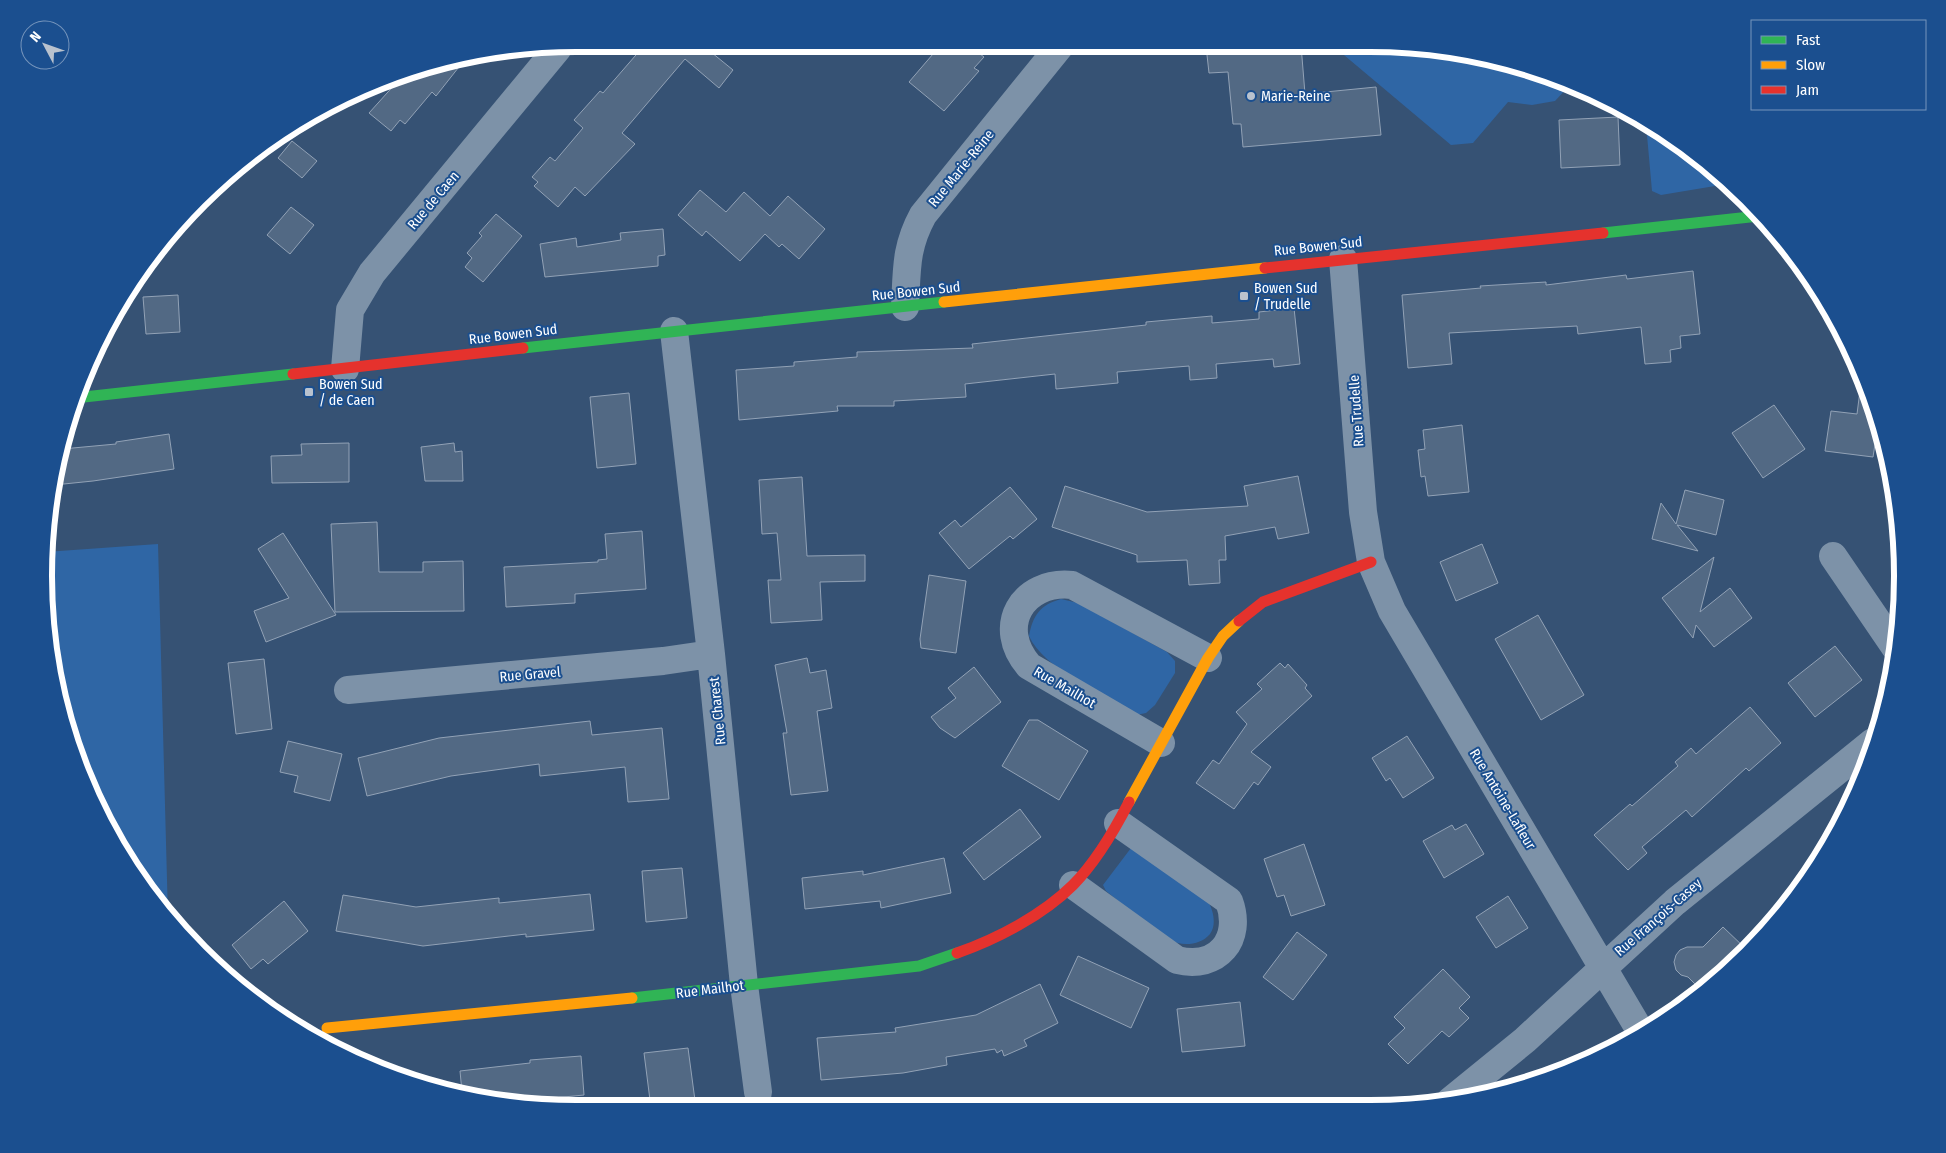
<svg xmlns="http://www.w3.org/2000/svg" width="1946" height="1153" font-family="'Fira Sans Condensed',sans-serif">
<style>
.green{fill:#2f66a5}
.building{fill:#526984;stroke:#92a2b6}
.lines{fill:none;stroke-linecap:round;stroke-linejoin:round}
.street{stroke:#7d92a8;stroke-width:28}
.fast{stroke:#30b455;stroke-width:11}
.slow{stroke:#ff9f0a;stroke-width:11}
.jam{stroke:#e5322d;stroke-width:11}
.poi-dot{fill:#b9c2ce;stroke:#1b4f8f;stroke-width:2}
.labels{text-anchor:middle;stroke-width:4;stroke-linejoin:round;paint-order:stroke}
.poi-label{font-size:14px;fill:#fff;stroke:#1b4f8f;text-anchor:start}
.street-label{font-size:14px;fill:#fff;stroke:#1b4f8f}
.rim{fill:none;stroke:#fff;stroke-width:6}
</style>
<rect width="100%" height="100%" fill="#365274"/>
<path class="green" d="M 1335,45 L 1405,45 L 1541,72 L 1569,86 L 1555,101 L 1532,105 L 1508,102 L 1473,143 L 1451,145 L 1338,50 Z
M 1646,124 L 1666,134 L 1727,184 L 1661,195 L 1652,191 Z
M 158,544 L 168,917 C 86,824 37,676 45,552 Z
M 1061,599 L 1078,603 L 1167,652 L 1175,661 L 1175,673 L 1155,705 L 1146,713 L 1136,715 C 1105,696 1043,668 1029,636 C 1033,615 1040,605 1061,599 Z
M 1131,848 L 1208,901 C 1213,910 1217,924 1210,934 C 1201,945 1182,947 1170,940 C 1151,930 1124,905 1106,891 L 1103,885 Z"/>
<path class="building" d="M 1301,45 L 1305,94 L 1376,87 L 1381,135 L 1243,147 L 1241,124 L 1233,124 L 1228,72 L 1209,73 L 1206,46 Z
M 939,47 L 971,47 L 984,57 L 974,68 L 979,71 L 944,111 L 909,82 Z
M 642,48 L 706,48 L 733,70 L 719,88 L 685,59 L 622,133 L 635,144 L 585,196 L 575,187 L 558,207 L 534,186 L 538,182 L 532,177 L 550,157 L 555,161 L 583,128 L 574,120 L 600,91 L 603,93 Z
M 466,58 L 436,96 L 432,92 L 405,124 L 400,120 L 391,131 L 369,113 L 406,72 Z
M 1618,117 L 1620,165 L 1561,168 L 1559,120 Z
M 292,141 L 317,161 L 302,178 L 278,158 Z
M 700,190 L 726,212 L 744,192 L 770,216 L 788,196 L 825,229 L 799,259 L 782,244 L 779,247 L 765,234 L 740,261 L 706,231 L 702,236 L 678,215 Z
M 291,207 L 314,225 L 290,254 L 267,235 Z
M 496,214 L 522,236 L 483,282 L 465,267 L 472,258 L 467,253 L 482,236 L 479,233 Z
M 663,229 L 665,255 L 658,256 L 658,266 L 545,277 L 540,244 L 576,238 L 577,247 L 621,240 L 620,233 Z
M 1693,271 L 1700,334 L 1680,336 L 1681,348 L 1670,350 L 1671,362 L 1645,364 L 1641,327 L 1578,334 L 1577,326 L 1449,333 L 1452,364 L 1408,368 L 1402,295 L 1481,288 L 1480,286 L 1546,282 L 1546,285 L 1626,275 L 1627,279 Z
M 178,295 L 180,332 L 146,334 L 143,297 Z
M 1294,308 L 1300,364 L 1274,367 L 1273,359 L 1216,364 L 1217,378 L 1190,380 L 1189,366 L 1117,372 L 1118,383 L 1056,389 L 1055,374 L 965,384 L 966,397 L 894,401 L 894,406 L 837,406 L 838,411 L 739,420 L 736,370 L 794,366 L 794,362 L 857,357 L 857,352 L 973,348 L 972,344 L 1146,325 L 1146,322 L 1212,316 L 1212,323 L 1259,319 L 1259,312 Z
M 1862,375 L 1878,425 L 1873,457 L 1825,451 L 1831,411 L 1857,414 Z
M 629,393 L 636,464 L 597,468 L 590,397 Z
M 1774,405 L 1805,449 L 1763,478 L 1732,433 Z
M 1462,425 L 1469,492 L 1428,496 L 1425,476 L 1421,477 L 1418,450 L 1425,449 L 1423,430 Z
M 169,434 L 174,469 L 93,481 L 54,485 L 62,449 L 116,444 L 116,442 Z
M 349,443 L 349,482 L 272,483 L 271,456 L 302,455 L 301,444 Z
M 454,443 L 455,452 L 462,451 L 463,481 L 425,481 L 421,447 Z
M 1298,476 L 1309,533 L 1278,539 L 1275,527 L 1225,536 L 1226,560 L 1219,560 L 1220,583 L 1189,585 L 1187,560 L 1137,562 L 1137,555 L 1052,527 L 1065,486 L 1147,512 L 1248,506 L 1244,486 Z
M 802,477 L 807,556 L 865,555 L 865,581 L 820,582 L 822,620 L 771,623 L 768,580 L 781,580 L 777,533 L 762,534 L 759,480 Z
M 1010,487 L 1037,519 L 1013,539 L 1010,536 L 969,569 L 939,533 L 955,520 L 961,527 Z
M 1685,490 L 1724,500 L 1716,535 L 1677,525 L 1698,551 L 1652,539 L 1661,503 L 1676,524 Z
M 377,522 L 379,572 L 423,572 L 423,562 L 463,561 L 464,611 L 335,612 L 331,524 Z
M 642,531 L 646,589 L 575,594 L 575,603 L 506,607 L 504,567 L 598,562 L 598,560 L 607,559 L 605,534 Z
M 283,533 L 336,615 L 266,642 L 254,611 L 289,598 L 258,549 Z
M 1482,544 L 1498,583 L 1456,601 L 1440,562 Z
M 1714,557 L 1700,612 L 1730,588 L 1752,618 L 1714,647 L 1696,625 L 1693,638 L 1662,598 Z
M 929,575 L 966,581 L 956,653 L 921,648 L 920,639 Z
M 1538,615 L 1584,695 L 1541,720 L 1495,639 Z
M 1835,646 L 1862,680 L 1815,717 L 1788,683 Z
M 807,658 L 810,673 L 826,670 L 832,708 L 817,711 L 828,791 L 791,795 L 783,733 L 787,733 L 775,665 Z
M 264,659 L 272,729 L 236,734 L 228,663 Z
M 1280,663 L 1285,668 L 1288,664 L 1307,685 L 1305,688 L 1312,696 L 1251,752 L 1271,767 L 1258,785 L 1254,782 L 1234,809 L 1196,783 L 1213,760 L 1219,764 L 1247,724 L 1236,712 L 1262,689 L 1257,684 Z
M 974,667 L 1001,702 L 955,738 L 940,728 L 931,717 L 956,698 L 948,688 Z
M 1750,707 L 1781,743 L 1749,771 L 1746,768 L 1692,817 L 1686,810 L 1642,847 L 1647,853 L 1628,870 L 1594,835 L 1630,804 L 1632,806 L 1678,766 L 1675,762 L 1691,748 L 1696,754 Z
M 1029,720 L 1038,720 L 1088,751 L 1059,800 L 1002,766 Z
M 590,721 L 592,735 L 662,728 L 669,799 L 628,802 L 625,767 L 540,776 L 539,764 L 451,776 L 367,796 L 358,758 L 439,738 Z
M 1407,736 L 1434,778 L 1403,798 L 1390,778 L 1386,781 L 1372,758 Z
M 288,741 L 342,754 L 330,801 L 294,792 L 298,776 L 280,772 Z
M 1020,809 L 1041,837 L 984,880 L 963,853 Z
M 1466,824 L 1484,854 L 1444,878 L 1423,841 L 1452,825 L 1455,830 Z
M 1304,844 L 1325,905 L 1291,916 L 1284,895 L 1277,897 L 1264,859 Z
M 944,858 L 951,893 L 881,908 L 880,901 L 805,909 L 802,878 L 863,871 L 863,875 Z
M 682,868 L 687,918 L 646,922 L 642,871 Z
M 590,894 L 594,930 L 526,937 L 526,934 L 423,946 L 336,931 L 343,895 L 416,907 L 499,898 L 499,903 Z
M 1508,896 L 1528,928 L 1496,948 L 1476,917 Z
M 284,901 L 308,931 L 268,964 L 263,959 L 251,969 L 232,945 Z
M 1723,927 L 1746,949 L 1721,977 L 1702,991 L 1688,977 L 1681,975 L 1676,970 L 1674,962 L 1676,955 L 1680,950 L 1687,947 L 1703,947 Z
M 1297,932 L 1327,955 L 1293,1000 L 1263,977 Z
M 1078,956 L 1149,988 L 1131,1028 L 1060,995 Z
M 1443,969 L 1470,997 L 1459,1008 L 1469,1018 L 1449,1037 L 1442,1031 L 1408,1064 L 1388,1044 L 1405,1028 L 1394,1017 Z
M 1040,984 L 1058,1023 L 1024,1040 L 1027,1046 L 1004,1056 L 1002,1050 L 997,1053 L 995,1049 L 946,1057 L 947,1065 L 903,1073 L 821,1080 L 817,1038 L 896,1032 L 895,1028 L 976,1015 Z
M 1240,1002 L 1245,1046 L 1182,1052 L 1177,1009 Z
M 688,1048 L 696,1108 L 651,1108 L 644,1053 Z
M 581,1056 L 584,1095 L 533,1100 L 533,1097 L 502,1100 L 462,1092 L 460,1071 L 530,1063 L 530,1060 Z"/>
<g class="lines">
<path class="street" d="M 1343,259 L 1363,512 L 1371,562 L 1392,611 L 1642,1034
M 905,307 C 907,270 905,248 923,215 L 1060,46
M 674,331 L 711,654 L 744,985 L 758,1092
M 345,369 L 350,310 L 372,273 L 558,48
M 1833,556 L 1895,647
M 348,690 L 663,661 L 711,654
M 1161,743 L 1029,666 C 995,627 1022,580 1072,585 L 1208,658
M 1073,885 L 1177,960 C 1218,970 1243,939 1229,901 L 1118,823
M 1450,1101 L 1525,1040 L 1675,902 L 1873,742"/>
<path class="fast" d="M 1603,233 L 1759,216
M 523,348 L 944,302
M 75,398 L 293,374
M 632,998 L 919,966 L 957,953"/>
<path class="slow" d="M 944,302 L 1265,268
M 1129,802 L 1208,658 L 1223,636 L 1239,621
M 327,1028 L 632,998"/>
<path class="jam" d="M 1265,268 L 1603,233
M 293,374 L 523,348
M 1239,621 L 1263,602 L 1371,562
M 957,953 C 997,939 1043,915 1073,885 C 1096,862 1114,831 1129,802"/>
</g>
<g class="poi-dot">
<circle cx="1251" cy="96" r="5"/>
<rect x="1239" y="291" width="10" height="10" rx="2.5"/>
<rect x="304" y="387" width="10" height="10" rx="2.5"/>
</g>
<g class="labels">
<g class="poi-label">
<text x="1261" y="101">Marie-Reine</text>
<text x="1254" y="293">Bowen Sud<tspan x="1254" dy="16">/ Trudelle</tspan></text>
<text x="319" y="389">Bowen Sud<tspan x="319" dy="16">/ de Caen</tspan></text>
</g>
<g class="street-label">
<text transform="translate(961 168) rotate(-51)" y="5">Rue Marie-Reine</text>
<text transform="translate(433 200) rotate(-50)" y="5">Rue de Caen</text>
<text transform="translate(1318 246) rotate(-6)" y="5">Rue Bowen Sud</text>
<text transform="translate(916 291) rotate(-6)" y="5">Rue Bowen Sud</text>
<text transform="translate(513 334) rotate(-7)" y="5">Rue Bowen Sud</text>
<text transform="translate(1356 411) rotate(-94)" y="5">Rue Trudelle</text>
<text transform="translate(530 674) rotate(-5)" y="5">Rue Gravel</text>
<text transform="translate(1065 687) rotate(30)" y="5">Rue Mailhot</text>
<text transform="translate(717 711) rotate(-96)" y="5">Rue Charest</text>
<text transform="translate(1503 799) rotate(59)" y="5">Rue Antoine-Lafleur</text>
<text transform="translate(1658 917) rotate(-41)" y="5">Rue François-Casey</text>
<text transform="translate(710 989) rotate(-7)" y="5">Rue Mailhot</text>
</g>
</g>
<path d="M0 0H1946V1153H0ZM576 52H1370A524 524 0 0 1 1894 576V576A524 524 0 0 1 1370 1100H576A524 524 0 0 1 52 576V576A524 524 0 0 1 576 52Z" fill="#1b4f8f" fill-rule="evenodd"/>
<path class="rim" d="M576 52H1370A524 524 0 0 1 1894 576V576A524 524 0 0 1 1370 1100H576A524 524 0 0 1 52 576V576A524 524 0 0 1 576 52Z"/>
<rect x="1751" y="20" width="175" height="90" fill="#1b4f8f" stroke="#7695bc"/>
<rect x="1761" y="36" width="25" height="8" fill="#30b455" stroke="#7695bc"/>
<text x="1796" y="45" font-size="15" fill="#ffffff">Fast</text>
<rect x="1761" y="61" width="25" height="8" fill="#ff9f0a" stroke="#7695bc"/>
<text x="1796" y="70" font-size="15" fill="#ffffff">Slow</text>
<rect x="1761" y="86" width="25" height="8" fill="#e5322d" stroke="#7695bc"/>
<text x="1796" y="95" font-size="15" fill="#ffffff">Jam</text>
<g transform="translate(45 45) rotate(311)"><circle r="24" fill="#1b4f8f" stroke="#7695bc"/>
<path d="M0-4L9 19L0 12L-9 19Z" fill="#b9c2ce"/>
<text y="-8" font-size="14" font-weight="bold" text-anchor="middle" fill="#ffffff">N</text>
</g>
</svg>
